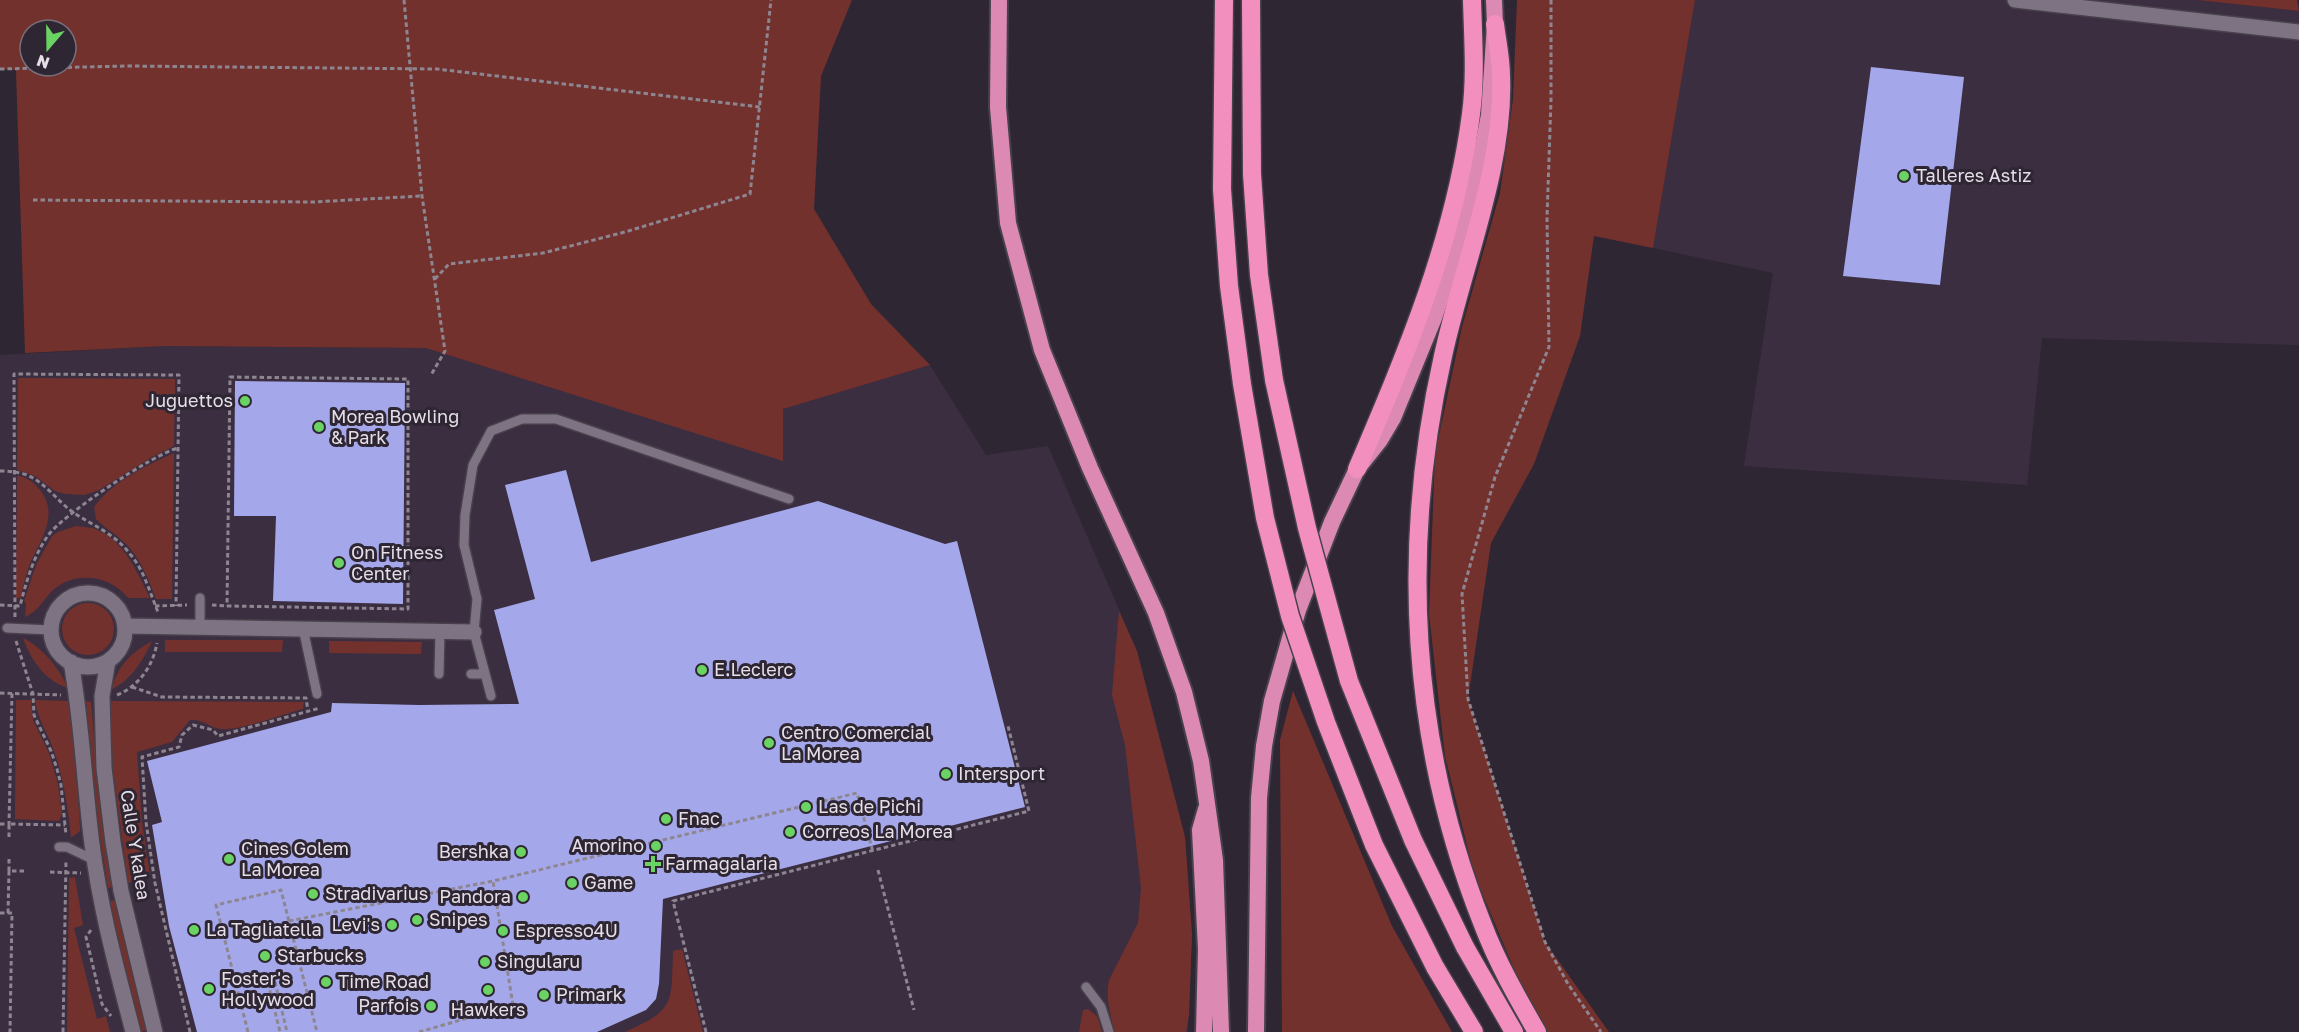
<svg xmlns="http://www.w3.org/2000/svg" width="2299" height="1032" font-family="'Golos Text',sans-serif">
<style>
.built{fill:#3b2e41}
.green{fill:#73312e;fill-rule:evenodd}
.building{fill:#a4a8eb}
.lines{fill:none;stroke-linecap:round;stroke-linejoin:round}
.service-casing{stroke:#48414b;stroke-width:12}
.minor-casing{stroke:#48414b;stroke-width:18}
.trunk-casing{stroke:#48414b;stroke-width:20}
.motorway-casing{stroke:#48414b;stroke-width:21}
.path{stroke:#8d8691;stroke-width:3;stroke-dasharray:4.5 3;stroke-linecap:butt}
.service{stroke:#7e7383;stroke-width:9}
.minor{stroke:#7e7383;stroke-width:15}
.trunk{stroke:#dc8ab3;stroke-width:16}
.motorway{stroke:#f38fbf;stroke-width:18}
.motorway-bridge-casing{stroke:#48414b;stroke-width:21;stroke-linecap:butt}
.motorway-bridge{stroke:#f38fbf;stroke-width:18}
.poi-dot{fill:#6ad363;stroke:#2f2633;stroke-width:2}
.labels{text-anchor:middle;stroke-width:6;stroke-linejoin:round;paint-order:stroke}
.poi-label{font-size:18px;fill:#e5dfe8;stroke:#2f2633;text-anchor:start}
.street-label{font-size:18px;fill:#e5dfe8;stroke:#2f2633}
</style>
<rect width="100%" height="100%" fill="#2f2633"/>
<path class="built" d="M 1695,0 L 2197,0 L 2299,11 L 2299,345 L 2042,338 L 2027,485 L 1744,466 L 1773,273 L 1653,248 Z
M 166,346 L 426,348 L 783,460 L 782,409 L 930,365 L 986,455 L 1048,446 L 1137,651 L 1185,837 L 1192,934 L 1188,1032 L 0,1032 L 0,355 Z"/>
<path class="green" d="M 0,0 L 852,0 L 821,76 L 814,209 L 871,304 L 930,365 L 783,409 L 783,461 L 426,348 L 166,346 L 25,353 L 16,70 L 0,69 ZM 30,30 L 66,30 L 66,66 L 30,66 Z
M 1517,0 L 1695,0 L 1653,248 L 1594,236 L 1580,336 L 1534,464 L 1491,543 L 1468,699 L 1545,942 L 1609,1032 L 1547,1032 L 1528,1002 L 1474,874 L 1445,756 L 1429,614 L 1435,454 L 1462,327 L 1500,193 L 1513,99 Z
M 2197,0 L 2297,0 L 2299,11 Z
M 18,378 L 175,379 L 174,446 L 152,457 L 99,490 L 85,495 L 65,494 L 55,491 L 35,476 L 17,470 Z
M 174,453 L 172,599 L 156,599 C 149,580 140,558 126,544 C 116,534 105,528 96,519 L 94,507 C 112,482 147,465 174,453 Z
M 17,475 C 28,478 34,482 40,490 C 59,514 42,538 31,561 C 26,573 23,586 21,598 L 16,598 Z
M 76,526 C 82,527 90,527 95,529 C 124,539 138,574 150,598 L 128,598 C 111,575 74,570 52,591 C 42,601 39,611 25,617 L 26,603 L 24,601 L 36,565 L 52,536 L 58,532 Z
M62 629a26 26 0 1 1 52 0a26 26 0 1 1-52 0Z
M 1119,611 L 1137,651 L 1185,837 L 1192,934 L 1189,1015 L 1186,1032 L 1114,1032 C 1111,1015 1105,997 1109,980 L 1138,923 L 1141,888 L 1125,745 L 1112,695 Z
M 23,638 C 42,647 60,669 68,688 C 45,681 31,660 23,638 Z
M 165,640 L 283,640 L 282,652 L 165,652 Z
M 152,641 C 142,662 132,679 111,690 C 119,664 130,654 152,641 Z
M 329,641 L 422,642 L 421,654 L 329,653 Z
M 1293,691 L 1392,926 L 1452,1032 L 1282,1032 L 1280,740 Z
M 16,700 L 31,700 L 33,720 L 49,753 L 58,784 L 62,814 L 59,821 L 15,819 Z
M 35,700 L 71,701 L 80,826 L 80,831 L 71,838 C 68,809 64,781 55,754 C 49,734 38,722 35,700 Z
M 86,701 L 91,702 L 99,791 L 112,887 L 108,888 L 93,792 Z
M 109,701 L 304,702 L 303,709 C 284,714 239,731 221,729 C 208,727 204,719 190,720 L 172,742 L 137,752 L 142,822 L 150,876 L 128,883 L 113,770 Z
M 75,877 L 83,925 L 74,928 L 97,1019 L 106,1016 L 110,1032 L 67,1032 L 69,878 Z
M 115,900 L 146,1030 L 141,1032 L 109,901 Z
M 682,949 L 703,1032 L 625,1032 C 676,1009 671,1004 673,951 Z
M 1088,1009 L 1097,1016 L 1102,1032 L 1079,1032 L 1083,1010 Z"/>
<path class="building" d="M 1871,67 L 1964,77 L 1940,285 L 1843,276 Z
M 235,381 L 405,383 L 403,604 L 273,601 L 276,516 L 234,516 Z
M 566,470 L 591,562 L 818,501 L 945,544 L 957,541 L 1025,807 L 663,899 L 659,984 L 656,999 L 646,1010 L 597,1032 L 197,1032 L 169,926 L 152,825 L 162,822 L 147,761 L 331,712 L 332,703 L 419,705 L 519,704 L 494,610 L 535,599 L 505,485 Z"/>
<g class="lines">
<defs>
<path id="service" d="M 200,627 L 200,598
M 7,628 L 51,630
M 303,628 L 317,694
M 439,674 L 440,631
M 471,674 L 485,674
M 491,696 L 474,632 L 477,599 L 464,545 L 465,515 L 473,465 L 491,431 L 522,419 L 556,419 L 789,499
M 59,847 L 67,847 L 94,860
M 1086,987 L 1101,1007 L 1109,1032"/>
<path id="minor" d="M 2015,0 L 2299,32
M51 630a37 37 0 1 1 74 0a37 37 0 1 1-74 0Z
M 125,626 L 474,632
M 108,661 L 102,696 L 104,768 L 113,842 L 121,891 L 155,1032
M 71,662 C 82,722 84,783 92,844 C 100,908 117,970 133,1032"/>
<path id="trunk" d="M 999,0 L 998,107 L 1008,223 L 1042,350 L 1090,468 L 1156,613 L 1184,692 L 1201,761 L 1215,860 L 1221,1032
M 1204,1032 L 1206,949 L 1200,830 L 1206,809
M 1256,1032 L 1259,798 L 1264,746 L 1272,701 L 1298,610 L 1332,522 L 1357,469 L 1380,440 L 1393,418 L 1434,318 L 1463,232 L 1476,182 L 1489,115 L 1495,24 L 1494,0"/>
<path id="motorway" d="M 1224,0 L 1222,189 L 1229,286 L 1242,384
M 1251,0 L 1252,174 L 1259,275 L 1274,380
M 1495,24 C 1497,41 1501,58 1501,76 C 1505,165 1462,268 1443,356 C 1400,547 1410,742 1483,925 C 1497,962 1517,997 1537,1032
M 1357,469 C 1406,354 1455,239 1471,114 C 1476,77 1473,37 1472,0
M 1465,947 L 1514,1032
M 1435,967 L 1474,1032"/>
</defs>
<use href="#service" class="service-casing"/>
<use href="#minor" class="minor-casing"/>
<use href="#trunk" class="trunk-casing"/>
<use href="#motorway" class="motorway-casing"/>
<path class="path" d="M 404,0 L 422,196 L 445,351 L 431,375
M 1551,0 L 1551,100 L 1547,218 L 1549,347 L 1495,477 L 1462,594 L 1468,699 L 1545,942 L 1568,984 L 1601,1032
M 0,69 L 127,66 L 437,69 L 760,107
M 33,200 L 313,202 L 422,196
M 435,279 L 449,264 L 543,253 L 625,232 L 750,194 L 771,0
M 0,471 C 9,471 18,472 27,475 C 46,483 58,502 74,513 C 94,526 115,534 130,554 C 144,570 150,593 158,612
M 0,605 L 20,606 C 26,583 33,557 47,537 C 59,517 155,453 178,448
M 212,605 L 227,606 L 408,609 L 408,379 L 230,377 L 227,606
M 155,606 L 187,605
M 15,617 L 14,374 L 179,375 L 176,606
M 16,641 L 33,694 L 34,715 L 51,751 L 57,769 L 61,785 L 66,835
M 132,687 L 162,697 L 306,698 L 308,711
M 0,693 L 61,695
M 117,695 C 139,686 153,666 157,643
M 0,824 L 9,824 L 12,693
M 9,837 L 9,824 L 65,825
M 9,859 L 9,871 L 27,871
M 878,870 L 914,1010
M 50,872 L 81,873
M 0,913 L 12,913 L 10,1032
M 8,913 L 9,871
M 289,921 L 493,881 L 857,793 L 873,852
M 91,930 L 86,937 L 102,1004 L 111,1016
M 275,982 L 287,1032
M 268,983 L 280,1032
M 63,1032 L 66,860
M 190,1032 L 155,883 L 146,822 L 142,757 L 179,747 L 182,735 L 193,725 L 213,730 L 218,736 L 320,708
M 248,1032 L 216,905 L 281,890 L 317,1032
M 419,1032 L 513,1005 L 493,881
M 706,1032 L 673,901 L 1029,811 L 1008,726"/>
<use href="#service" class="service"/>
<use href="#minor" class="minor"/>
<use href="#trunk" class="trunk"/>
<use href="#motorway" class="motorway"/>
<defs>
<path id="motorway-bridge" d="M 1274,380 L 1307,528 L 1349,681 L 1413,840 L 1465,947
M 1242,384 L 1265,518 L 1290,616 L 1326,722 L 1374,845 L 1435,967"/>
</defs>
<use href="#motorway-bridge" class="motorway-bridge-casing"/>
<use href="#motorway-bridge" class="motorway-bridge"/>
</g>
<g class="poi-dot">
<circle cx="1904" cy="176" r="6"/>
<circle cx="245" cy="401" r="6"/>
<circle cx="319" cy="427" r="6"/>
<circle cx="339" cy="563" r="6"/>
<circle cx="702" cy="670" r="6"/>
<circle cx="769" cy="743" r="6"/>
<circle cx="946" cy="774" r="6"/>
<circle cx="806" cy="807" r="6"/>
<circle cx="666" cy="819" r="6"/>
<circle cx="790" cy="832" r="6"/>
<circle cx="656" cy="846" r="6"/>
<circle cx="521" cy="852" r="6"/>
<circle cx="229" cy="859" r="6"/>
<path d="M650 855h6v6h6v6h-6v6h-6v-6h-6v-6h6z"/>
<circle cx="572" cy="883" r="6"/>
<circle cx="313" cy="894" r="6"/>
<circle cx="523" cy="897" r="6"/>
<circle cx="417" cy="920" r="6"/>
<circle cx="392" cy="925" r="6"/>
<circle cx="194" cy="930" r="6"/>
<circle cx="503" cy="931" r="6"/>
<circle cx="265" cy="956" r="6"/>
<circle cx="485" cy="962" r="6"/>
<circle cx="326" cy="982" r="6"/>
<circle cx="209" cy="989" r="6"/>
<circle cx="488" cy="990" r="6"/>
<circle cx="544" cy="995" r="6"/>
<circle cx="431" cy="1006" r="6"/>
</g>
<g class="labels">
<g class="poi-label">
<text x="1916" y="182">Talleres Astiz</text>
<text x="233" y="407" text-anchor="end">Juguettos</text>
<text x="331" y="423">Morea Bowling<tspan x="331" dy="21">&amp; Park</tspan></text>
<text x="351" y="559">On Fitness<tspan x="351" dy="21">Center</tspan></text>
<text x="714" y="676">E.Leclerc</text>
<text x="781" y="739">Centro Comercial<tspan x="781" dy="21">La Morea</tspan></text>
<text x="958" y="780">Intersport</text>
<text x="818" y="813">Las de Pichi</text>
<text x="678" y="825">Fnac</text>
<text x="802" y="838">Correos La Morea</text>
<text x="644" y="852" text-anchor="end">Amorino</text>
<text x="241" y="855">Cines Golem<tspan x="241" dy="21">La Morea</tspan></text>
<text x="509" y="858" text-anchor="end">Bershka</text>
<text x="665" y="870">Farmagalaria</text>
<text x="584" y="889">Game</text>
<text x="325" y="900">Stradivarius</text>
<text x="511" y="903" text-anchor="end">Pandora</text>
<text x="429" y="926">Snipes</text>
<text x="380" y="931" text-anchor="end">Levi's</text>
<text x="206" y="936">La Tagliatella</text>
<text x="515" y="937">Espresso4U</text>
<text x="277" y="962">Starbucks</text>
<text x="497" y="968">Singularu</text>
<text x="221" y="985">Foster's<tspan x="221" dy="21">Hollywood</tspan></text>
<text x="338" y="988">Time Road</text>
<text x="556" y="1001">Primark</text>
<text x="419" y="1012" text-anchor="end">Parfois</text>
<text x="488" y="1016" text-anchor="middle">Hawkers</text>
</g>
<g class="street-label">
<text transform="translate(135 845) rotate(81)" y="6">Calle Y kalea</text>
</g>
</g>
<g transform="translate(48 48) rotate(200)"><circle r="28" fill="#2f2633" stroke="#78707b" stroke-width="1.5"/>
<path d="M0-4.5L10 22L0 15L-10 22Z" fill="#6ad363"/>
<text y="-9" font-size="16" font-weight="bold" text-anchor="middle" fill="#e5dfe8">N</text>
</g>
</svg>
